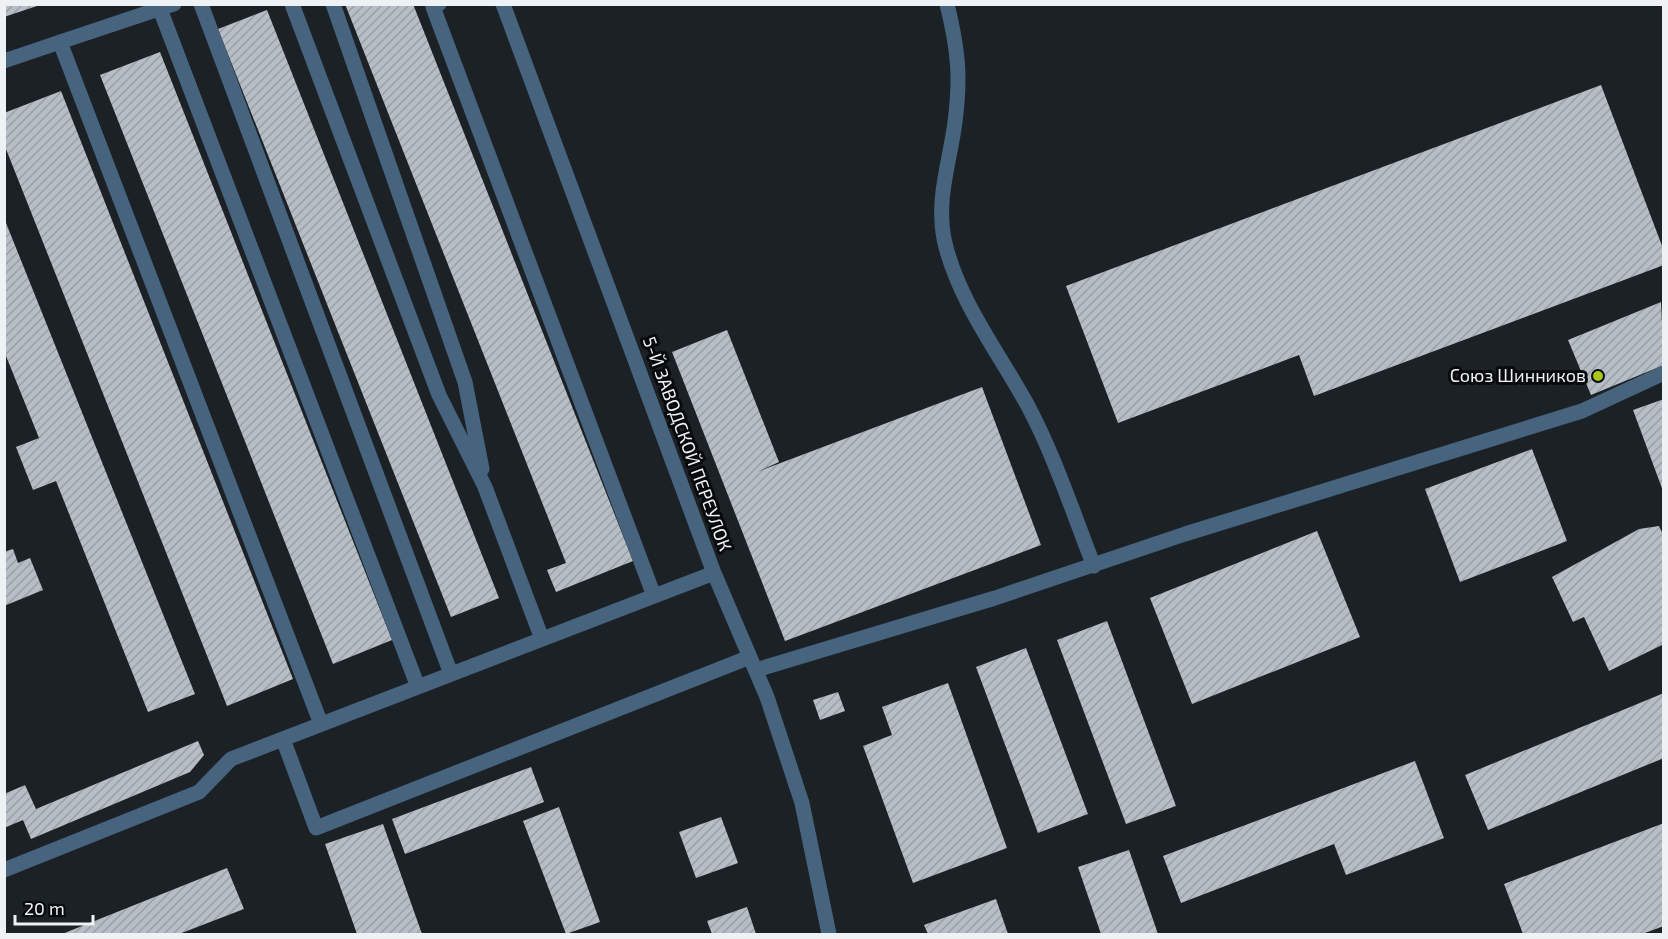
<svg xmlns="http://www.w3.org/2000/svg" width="1668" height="939" font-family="'Exo 2',sans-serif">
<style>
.building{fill:url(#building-hatch)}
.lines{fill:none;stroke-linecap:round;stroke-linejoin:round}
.lane{stroke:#47647f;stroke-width:15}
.street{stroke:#47647f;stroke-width:15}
.poi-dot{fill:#a9c71b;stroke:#080b0d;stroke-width:2}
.labels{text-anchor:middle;stroke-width:6;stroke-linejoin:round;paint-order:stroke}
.poi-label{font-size:18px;fill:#eef2f5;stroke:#080b0d;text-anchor:end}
.street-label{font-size:18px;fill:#eef2f5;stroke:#080b0d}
</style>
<defs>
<pattern id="building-hatch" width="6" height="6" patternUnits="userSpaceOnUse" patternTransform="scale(1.5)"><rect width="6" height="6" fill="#b6bdc4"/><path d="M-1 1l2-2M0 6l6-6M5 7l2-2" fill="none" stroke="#9aa0a6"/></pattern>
</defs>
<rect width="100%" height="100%" fill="#1c2126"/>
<path class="building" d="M 4,4 L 40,4 L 40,5 L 4,17 Z
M 345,4 L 413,4 L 633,561 L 556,592 L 547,570 L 566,563 Z
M 267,10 L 499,598 L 451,617 L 218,29 Z
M 160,52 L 392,640 L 333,664 L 100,75 Z
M 1601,85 L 1664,251 L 1664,265 L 1314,396 L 1299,355 L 1118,423 L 1066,286 Z
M 61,91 L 293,679 L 227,706 L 4,144 L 4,113 Z
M 4,218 L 195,694 L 148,712 L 56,481 L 33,490 L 16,447 L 39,438 L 4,351 Z
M 1661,302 L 1664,365 L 1591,395 L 1568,340 Z
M 727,330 L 779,462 L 757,472 L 982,387 L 1041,545 L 785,641 L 672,352 Z
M 1664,399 L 1664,491 L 1663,491 L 1633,410 Z
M 1532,449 L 1567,541 L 1460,582 L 1425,489 Z
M 1659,526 L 1664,537 L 1664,644 L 1609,671 L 1584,617 L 1573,622 L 1552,577 L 1639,529 Z
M 1317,531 L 1360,637 L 1192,704 L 1150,598 Z
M 13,549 L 18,563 L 30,558 L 43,590 L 4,606 L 4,552 Z
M 1107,621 L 1176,806 L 1126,824 L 1057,640 Z
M 1026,648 L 1088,814 L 1038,833 L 976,667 Z
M 948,683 L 1007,848 L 913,883 L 863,746 L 892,735 L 882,707 Z
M 838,692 L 845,711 L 820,720 L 813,700 Z
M 1664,693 L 1664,758 L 1488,830 L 1465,775 Z
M 198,741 L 204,755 L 190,772 L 31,839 L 23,820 L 4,828 L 4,794 L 25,785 L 36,809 Z
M 1415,761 L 1444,838 L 1346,875 L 1334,844 L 1181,903 L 1163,856 Z
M 531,767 L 544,802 L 405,854 L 392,819 Z
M 559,807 L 600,922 L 566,934 L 523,821 Z
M 721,817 L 738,863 L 696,878 L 679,832 Z
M 1664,823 L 1664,926 L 1642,934 L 1523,934 L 1504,884 Z
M 383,824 L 422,934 L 357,934 L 325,844 Z
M 1129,850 L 1158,934 L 1101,934 L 1078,867 Z
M 227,868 L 244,909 L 179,934 L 62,934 Z
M 996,899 L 1008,934 L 928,934 L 924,925 Z
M 747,907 L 756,934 L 712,934 L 707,921 Z"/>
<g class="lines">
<path class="lane" d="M 174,4 L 60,42 L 321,724
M 201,4 L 451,674
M 292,4 L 439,395 L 485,487 L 542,639
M 333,4 L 465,382 L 482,469
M 439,4 L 433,7 L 654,596
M 503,4 L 714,573 L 767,697 L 802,803 L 829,934
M 947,4 C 958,49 961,76 955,122 C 950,161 936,199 944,239 C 957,299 999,353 1028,406 C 1055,457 1073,513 1094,566
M 160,9 L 418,687
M 756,670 L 995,598 L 1185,534 L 1582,411 L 1664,373
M 283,739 L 316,828 L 750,657
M 4,870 L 199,792 L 231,759 L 714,573"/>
<path class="street" d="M 4,61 L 60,42"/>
</g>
<circle class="poi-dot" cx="1598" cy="376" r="6"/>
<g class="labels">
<g class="poi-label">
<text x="1586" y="382">Союз Шинников</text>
</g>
<g class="street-label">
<text transform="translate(687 444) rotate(70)" y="6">5-Й ЗАВОДСКОЙ ПЕРЕУЛОК</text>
</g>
</g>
<rect width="1668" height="939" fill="none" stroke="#eef2f5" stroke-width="12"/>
<path d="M15 915v9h78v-9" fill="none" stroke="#eef2f5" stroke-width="3"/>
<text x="24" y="915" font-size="18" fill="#eef2f5" stroke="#080b0d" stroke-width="4.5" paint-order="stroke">20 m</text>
</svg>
